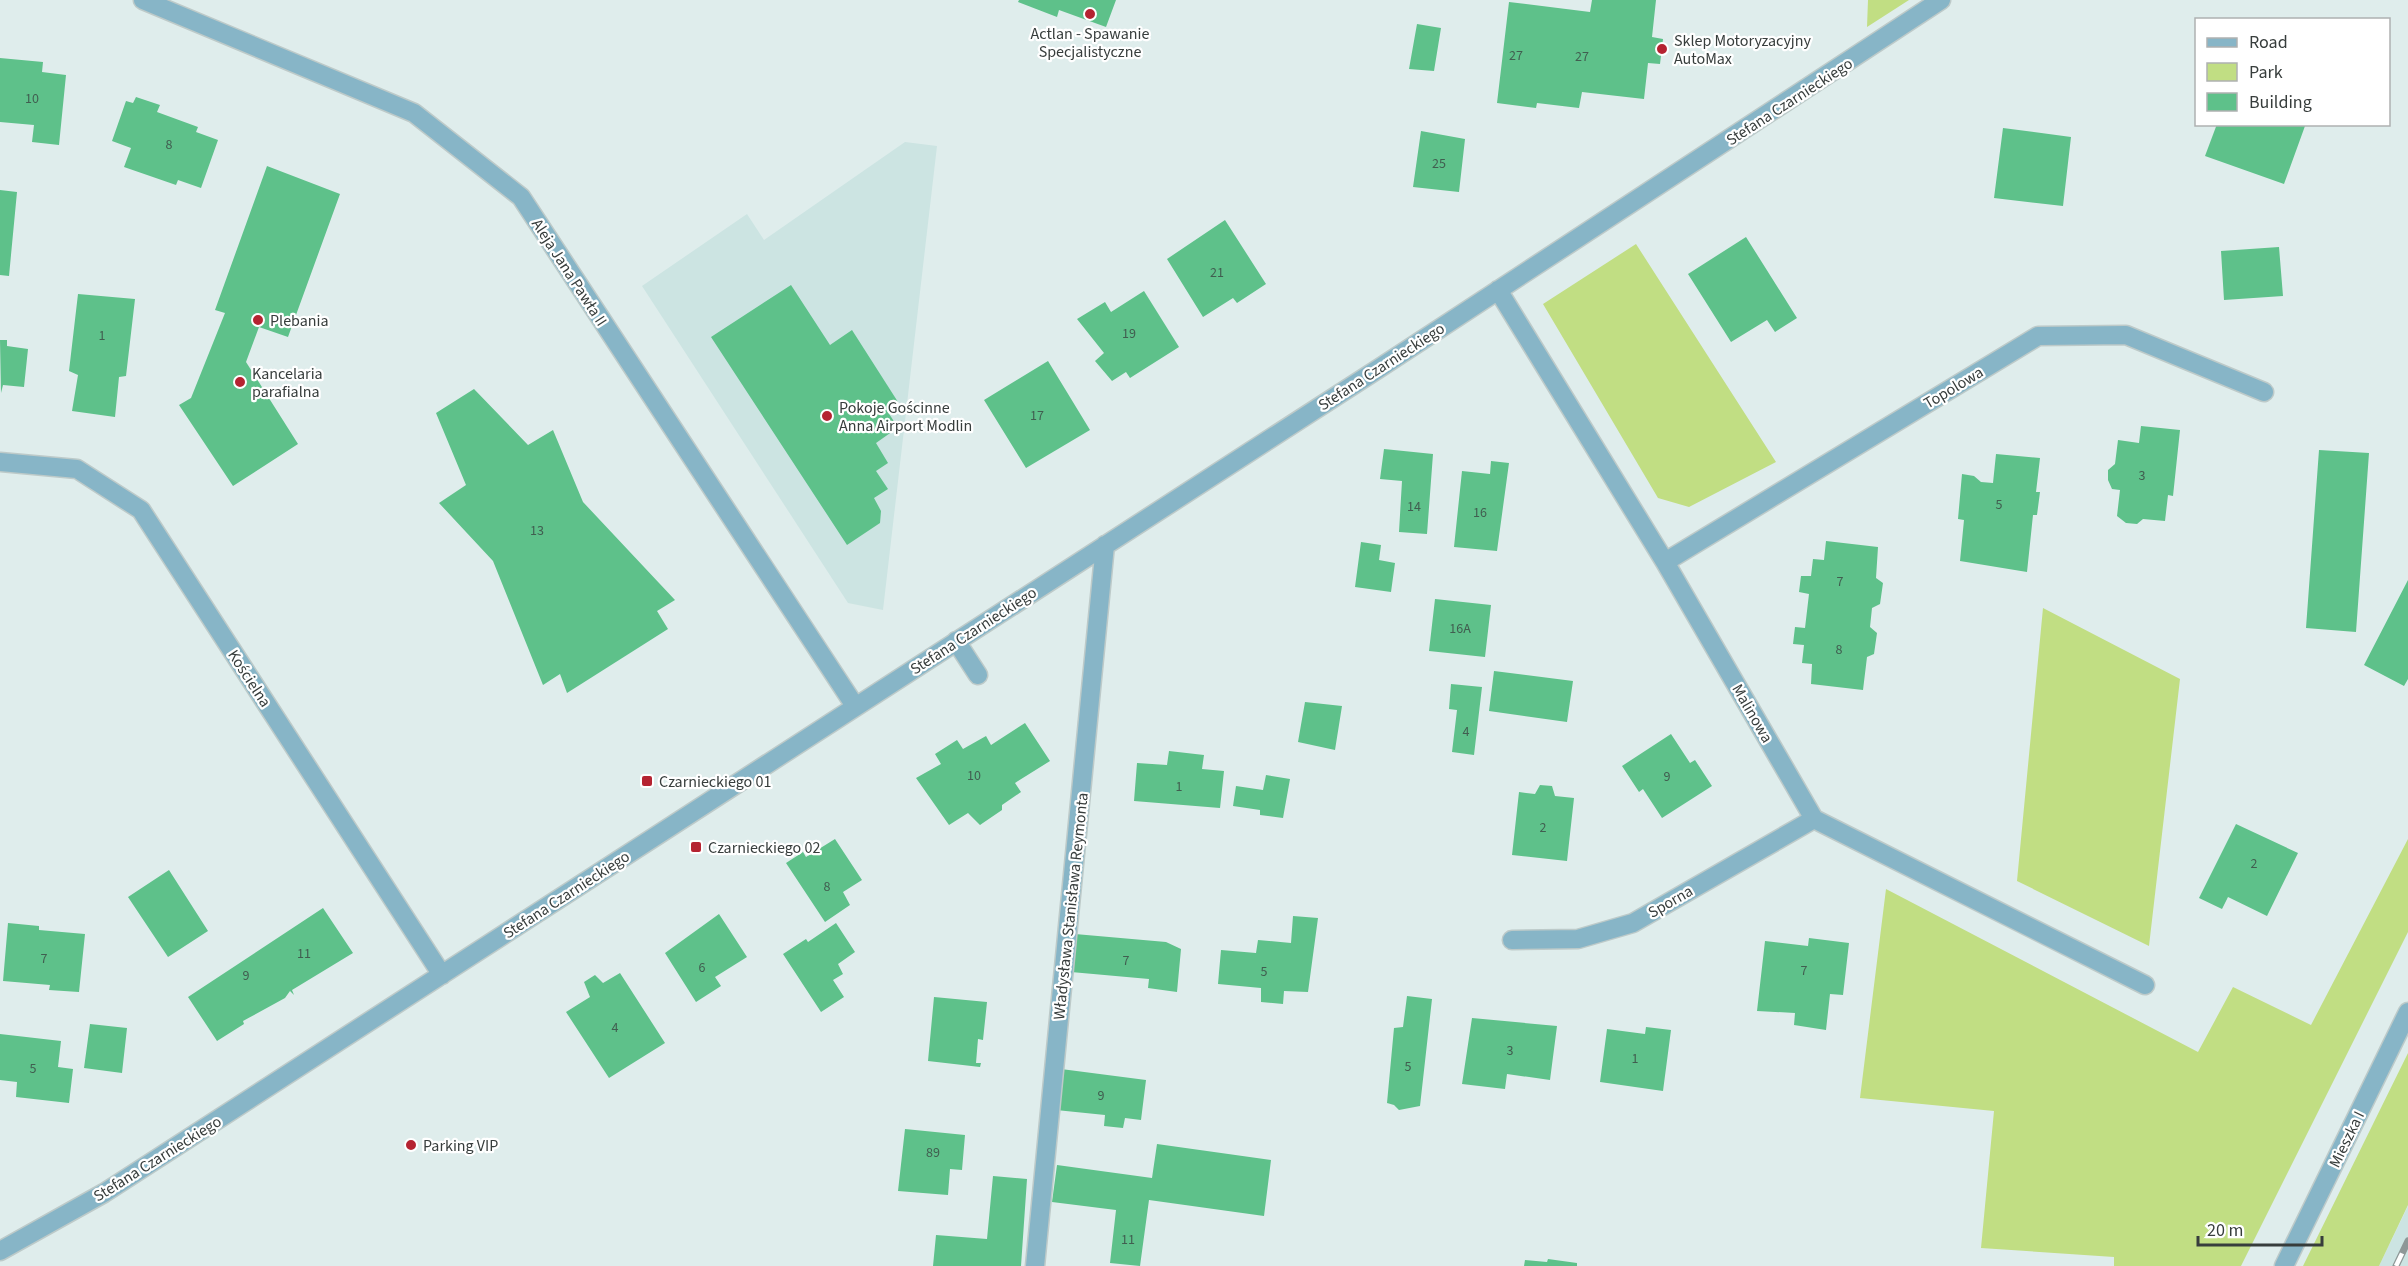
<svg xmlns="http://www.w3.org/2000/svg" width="2408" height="1266" font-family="'Source Sans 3',sans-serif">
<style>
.built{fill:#cce4e2}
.green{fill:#c1de83}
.building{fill:#5ec18a}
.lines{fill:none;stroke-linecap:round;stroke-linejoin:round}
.minor-casing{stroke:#bdcac9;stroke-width:21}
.minor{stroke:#87b5c7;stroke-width:18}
.rail-casing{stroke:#8e9897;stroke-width:7}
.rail{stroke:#fff;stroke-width:4.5;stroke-dasharray:14;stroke-linecap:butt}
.poi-dot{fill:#b52331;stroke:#fff;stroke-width:2}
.labels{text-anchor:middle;stroke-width:4.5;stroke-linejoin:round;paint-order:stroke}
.number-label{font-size:14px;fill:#415e50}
.poi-label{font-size:16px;fill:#373d3c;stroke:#fff;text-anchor:start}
.street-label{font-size:16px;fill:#373d3c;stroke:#fff}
</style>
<rect width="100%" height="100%" fill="#dfedec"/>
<path class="built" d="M 905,142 L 937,146 L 883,610 L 848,603 L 642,286 L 747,214 L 764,240 Z
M 2408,1206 L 2408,1266 L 2379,1266 Z"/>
<path class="green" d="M 1868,0 L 1909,0 L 1867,27 Z
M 1636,244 L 1776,462 L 1689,507 L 1658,498 L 1543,304 Z
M 2043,608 L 2180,679 L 2149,946 L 2017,881 Z
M 2408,839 L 2408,932 L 2241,1266 L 2114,1266 L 2114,1257 L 1981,1248 L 1994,1111 L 1860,1098 L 1886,889 L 2198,1052 L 2233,987 L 2311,1025 Z
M 2408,1053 L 2408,1205 L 2379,1266 L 2303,1266 Z"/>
<path class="building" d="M 1019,0 L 1116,0 L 1106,27 L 1059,10 L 1057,17 L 1018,2 Z
M 1592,0 L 1656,0 L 1652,37 L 1663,39 L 1660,64 L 1648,63 L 1644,99 L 1582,92 L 1579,108 L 1537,103 L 1536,108 L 1497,103 L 1509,2 L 1590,12 Z
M 1417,24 L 1441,28 L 1434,71 L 1409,69 Z
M 0,58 L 43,62 L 42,72 L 66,75 L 59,145 L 32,142 L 34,125 L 0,122 Z
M 136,97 L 160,105 L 157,112 L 198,127 L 196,132 L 218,140 L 201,188 L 178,180 L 176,185 L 124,167 L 131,148 L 112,141 L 126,101 L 133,103 Z
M 2217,124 L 2305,126 L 2284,184 L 2205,156 Z
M 2003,128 L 2071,137 L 2063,206 L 1994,198 Z
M 1421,131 L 1465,139 L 1459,192 L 1413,187 Z
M 267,166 L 340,194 L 288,337 L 259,327 L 246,362 L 298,444 L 233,486 L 179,405 L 191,398 L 225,313 L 215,310 Z
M 0,190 L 17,192 L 9,276 L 0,275 Z
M 1225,220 L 1266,284 L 1237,303 L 1233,298 L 1203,317 L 1167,259 Z
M 1746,237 L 1797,318 L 1775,332 L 1767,320 L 1731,342 L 1688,274 Z
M 2279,247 L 2283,296 L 2224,300 L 2221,251 Z
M 791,285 L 830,345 L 852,330 L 898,402 L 886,409 L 895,423 L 893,431 L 876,443 L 888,463 L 876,471 L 888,489 L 874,498 L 881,511 L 880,523 L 847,545 L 711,337 Z
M 1144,291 L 1179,347 L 1130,378 L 1126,372 L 1112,381 L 1095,361 L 1104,353 L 1077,319 L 1105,302 L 1111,312 Z
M 78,294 L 135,299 L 126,376 L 119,377 L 115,417 L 72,411 L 78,375 L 69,371 Z
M 0,340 L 7,340 L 7,346 L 28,349 L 24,387 L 3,385 L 1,393 Z
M 1048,361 L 1090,430 L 1026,468 L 984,400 Z
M 474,389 L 528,445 L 553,430 L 583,502 L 675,600 L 657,611 L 668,629 L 567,693 L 560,674 L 543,685 L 493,561 L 439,503 L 466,485 L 436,413 Z
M 2141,426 L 2180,430 L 2173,496 L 2168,495 L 2165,521 L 2143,519 L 2137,524 L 2126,523 L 2117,516 L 2120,490 L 2112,489 L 2108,480 L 2108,470 L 2115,464 L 2118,440 L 2139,443 Z
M 1384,449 L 1433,454 L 1427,534 L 1399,532 L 1402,481 L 1380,479 Z
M 2319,450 L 2369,453 L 2356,632 L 2306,628 Z
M 1996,454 L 2040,458 L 2036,492 L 2040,492 L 2037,515 L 2033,515 L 2027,572 L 1960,561 L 1964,520 L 1958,519 L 1962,474 L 1974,476 L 1981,482 L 1993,483 Z
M 1491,461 L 1509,463 L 1497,551 L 1454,547 L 1462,471 L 1490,474 Z
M 1826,541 L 1878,547 L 1876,578 L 1883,583 L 1880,604 L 1872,608 L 1870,627 L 1877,633 L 1874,654 L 1867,657 L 1863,690 L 1811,684 L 1812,664 L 1802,663 L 1804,645 L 1793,644 L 1795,627 L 1805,628 L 1809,594 L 1799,592 L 1801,576 L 1811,576 L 1813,559 L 1824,560 Z
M 1361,542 L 1381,545 L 1379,560 L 1395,563 L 1391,592 L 1355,587 Z
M 2408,580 L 2408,679 L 2404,686 L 2364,665 Z
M 1435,599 L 1491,605 L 1485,657 L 1429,651 Z
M 1494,671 L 1573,681 L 1567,722 L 1489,711 Z
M 1451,684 L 1482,687 L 1474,755 L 1452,752 L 1457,710 L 1449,709 Z
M 1305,702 L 1342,706 L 1335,750 L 1298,742 Z
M 1025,723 L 1050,761 L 1015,783 L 1021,792 L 1002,805 L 1002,810 L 980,825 L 968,813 L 949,825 L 916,778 L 941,764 L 935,754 L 957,740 L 963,749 L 986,736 L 991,745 Z
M 1671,734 L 1690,763 L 1695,760 L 1712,786 L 1662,818 L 1643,789 L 1639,792 L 1622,766 Z
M 1169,751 L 1204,755 L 1202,769 L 1224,771 L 1220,808 L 1134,801 L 1137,763 L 1167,765 Z
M 1266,775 L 1290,779 L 1283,818 L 1260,815 L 1260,810 L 1233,806 L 1236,786 L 1263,790 Z
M 1540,785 L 1552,786 L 1555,796 L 1574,798 L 1567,861 L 1512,855 L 1519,792 L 1535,794 Z
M 2236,824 L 2298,853 L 2267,916 L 2228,897 L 2222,909 L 2199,898 Z
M 835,839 L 862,880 L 843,892 L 850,905 L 825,922 L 786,863 L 803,852 L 806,857 Z
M 169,870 L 208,931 L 168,957 L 128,897 Z
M 323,908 L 353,953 L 292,990 L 294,995 L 290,991 L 285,998 L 243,1021 L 244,1024 L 217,1041 L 188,997 Z
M 719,914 L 747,957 L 715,977 L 721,986 L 696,1002 L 665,953 Z
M 1293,916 L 1318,918 L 1308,992 L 1284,991 L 1283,1004 L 1261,1002 L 1261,988 L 1218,984 L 1221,950 L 1256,953 L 1258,940 L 1291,943 Z
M 8,923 L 39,926 L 39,930 L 85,934 L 79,992 L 49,990 L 50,985 L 3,981 Z
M 836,923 L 855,952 L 838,964 L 843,974 L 833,980 L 844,997 L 821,1012 L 783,954 L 806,939 L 808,942 Z
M 1075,934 L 1166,942 L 1181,949 L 1177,992 L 1148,988 L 1149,979 L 1071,972 Z
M 1809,938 L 1849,943 L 1843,995 L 1830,994 L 1826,1030 L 1794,1025 L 1795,1013 L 1757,1011 L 1765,941 L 1808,946 Z
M 620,973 L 665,1043 L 609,1078 L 566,1012 L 590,997 L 584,982 L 595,975 L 603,983 Z
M 1407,996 L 1432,999 L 1420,1106 L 1399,1110 L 1394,1105 L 1387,1103 L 1394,1028 L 1403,1027 Z
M 934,997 L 987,1002 L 983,1040 L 978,1039 L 976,1063 L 981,1063 L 980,1067 L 928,1061 Z
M 1472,1018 L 1557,1026 L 1550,1080 L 1507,1074 L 1505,1089 L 1462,1084 Z
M 90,1024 L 127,1028 L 122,1073 L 84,1068 Z
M 1646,1027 L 1671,1030 L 1663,1091 L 1600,1082 L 1607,1029 L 1645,1034 Z
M 0,1034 L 61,1041 L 58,1067 L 73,1069 L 69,1103 L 16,1097 L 17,1082 L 0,1080 Z
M 1061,1069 L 1146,1080 L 1141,1120 L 1125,1118 L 1123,1128 L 1104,1126 L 1105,1115 L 1056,1110 Z
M 905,1129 L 965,1135 L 962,1170 L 950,1169 L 948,1195 L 898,1191 Z
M 1157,1144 L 1271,1160 L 1264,1216 L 1149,1200 L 1140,1266 L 1110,1263 L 1116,1210 L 1052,1202 L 1057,1165 L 1152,1178 Z
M 993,1176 L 1027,1179 L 1021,1266 L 933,1266 L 936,1235 L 987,1239 Z
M 1548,1259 L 1577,1263 L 1577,1266 L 1524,1266 L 1525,1260 L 1547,1262 Z"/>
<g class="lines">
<defs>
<path id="minor" d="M 143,0 L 414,113 L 521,197 L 855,706
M 1498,290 L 1665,562 L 1814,819 L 2145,985
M 0,462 L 77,469 L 141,510 L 442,975
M 1665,562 L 2038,336 L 2126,335 L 2264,392
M 956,641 L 978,675
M 1512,940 L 1578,939 L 1633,923 L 1814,819
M 0,1251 L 104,1193 L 1378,369 L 1941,0
M 1035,1266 L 1105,545
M 2284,1266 L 2408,1012"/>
</defs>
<use href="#minor" class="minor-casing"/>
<use href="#minor" class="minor"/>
<defs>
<path id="rail" d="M 2396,1266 L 2408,1241"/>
</defs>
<use href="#rail" class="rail-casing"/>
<use href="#rail" class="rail"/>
</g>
<g class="poi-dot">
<circle cx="1090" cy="14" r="6"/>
<circle cx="1662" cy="49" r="6"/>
<circle cx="258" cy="320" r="6"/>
<circle cx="240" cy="382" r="6"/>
<circle cx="827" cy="416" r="6"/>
<rect x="641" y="775" width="12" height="12" rx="3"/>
<rect x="690" y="841" width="12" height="12" rx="3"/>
<circle cx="411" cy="1145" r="6"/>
</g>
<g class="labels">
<g class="number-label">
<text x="1516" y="60">27</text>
<text x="1582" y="61">27</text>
<text x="32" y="103">10</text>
<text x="169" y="149">8</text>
<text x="1439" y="168">25</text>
<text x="1217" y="277">21</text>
<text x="1129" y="338">19</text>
<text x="102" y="340">1</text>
<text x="1037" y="420">17</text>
<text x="2142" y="480">3</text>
<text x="1999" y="509">5</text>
<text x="1414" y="511">14</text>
<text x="1480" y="517">16</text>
<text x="537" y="535">13</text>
<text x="1840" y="586">7</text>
<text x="1460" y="633">16A</text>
<text x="1839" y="654">8</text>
<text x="1466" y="736">4</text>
<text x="974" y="780">10</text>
<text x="1667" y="781">9</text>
<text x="1179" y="791">1</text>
<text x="1543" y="832">2</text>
<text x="2254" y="868">2</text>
<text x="827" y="891">8</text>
<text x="304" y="958">11</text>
<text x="44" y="963">7</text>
<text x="1126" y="965">7</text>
<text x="702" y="972">6</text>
<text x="1804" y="975">7</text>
<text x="1264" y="976">5</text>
<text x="246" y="980">9</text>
<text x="615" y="1032">4</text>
<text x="1510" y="1055">3</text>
<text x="1635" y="1063">1</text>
<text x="1408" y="1071">5</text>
<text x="33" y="1073">5</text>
<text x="1101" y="1100">9</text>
<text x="933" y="1157">89</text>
<text x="1128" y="1244">11</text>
</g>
<g class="poi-label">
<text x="1090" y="39" text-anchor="middle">Actlan - Spawanie<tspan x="1090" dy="18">Specjalistyczne</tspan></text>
<text x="1674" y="46">Sklep Motoryzacyjny<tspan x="1674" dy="18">AutoMax</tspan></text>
<text x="270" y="326">Plebania</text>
<text x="252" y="379">Kancelaria<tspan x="252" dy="18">parafialna</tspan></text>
<text x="839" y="413">Pokoje Gościnne<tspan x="839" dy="18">Anna Airport Modlin</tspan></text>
<text x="659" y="787">Czarnieckiego 01</text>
<text x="708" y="853">Czarnieckiego 02</text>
<text x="423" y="1151">Parking VIP</text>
</g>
<g class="street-label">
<text transform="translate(1789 101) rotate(-33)" y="6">Stefana Czarnieckiego</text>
<text transform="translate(570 272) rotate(57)" y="6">Aleja Jana Pawła II</text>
<text transform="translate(1381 366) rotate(-33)" y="6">Stefana Czarnieckiego</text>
<text transform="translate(1953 387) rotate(-31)" y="6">Topolowa</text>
<text transform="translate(973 630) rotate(-33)" y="6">Stefana Czarnieckiego</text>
<text transform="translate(250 678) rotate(57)" y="6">Kościelna</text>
<text transform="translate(1753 713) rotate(60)" y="6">Malinowa</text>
<text transform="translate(566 894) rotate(-33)" y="6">Stefana Czarnieckiego</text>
<text transform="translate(1670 901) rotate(-30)" y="6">Sporna</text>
<text transform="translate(1070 906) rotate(-84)" y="6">Władysława Stanisława Reymonta</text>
<text transform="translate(2346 1139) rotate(-64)" y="6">Mieszka I</text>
<text transform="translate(157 1158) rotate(-32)" y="6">Stefana Czarnieckiego</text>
</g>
</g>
<rect x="2195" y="18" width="195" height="108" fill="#ffffff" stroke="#afb1b1" stroke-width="1.5"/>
<rect x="2207" y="38" width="30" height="9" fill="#87b5c7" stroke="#afb1b1" stroke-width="1.5"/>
<text x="2249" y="48" font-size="18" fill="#373d3c">Road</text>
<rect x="2207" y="63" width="30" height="18" fill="#c1de83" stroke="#afb1b1" stroke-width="1.5"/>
<text x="2249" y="78" font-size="18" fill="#373d3c">Park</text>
<rect x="2207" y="93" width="30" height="18" fill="#5ec18a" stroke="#afb1b1" stroke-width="1.5"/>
<text x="2249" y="108" font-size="18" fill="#373d3c">Building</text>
<path d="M2198 1236v9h124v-9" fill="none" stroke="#373d3c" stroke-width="3"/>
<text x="2207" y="1236" font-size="18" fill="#373d3c" stroke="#ffffff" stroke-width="4.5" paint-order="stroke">20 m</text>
</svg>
